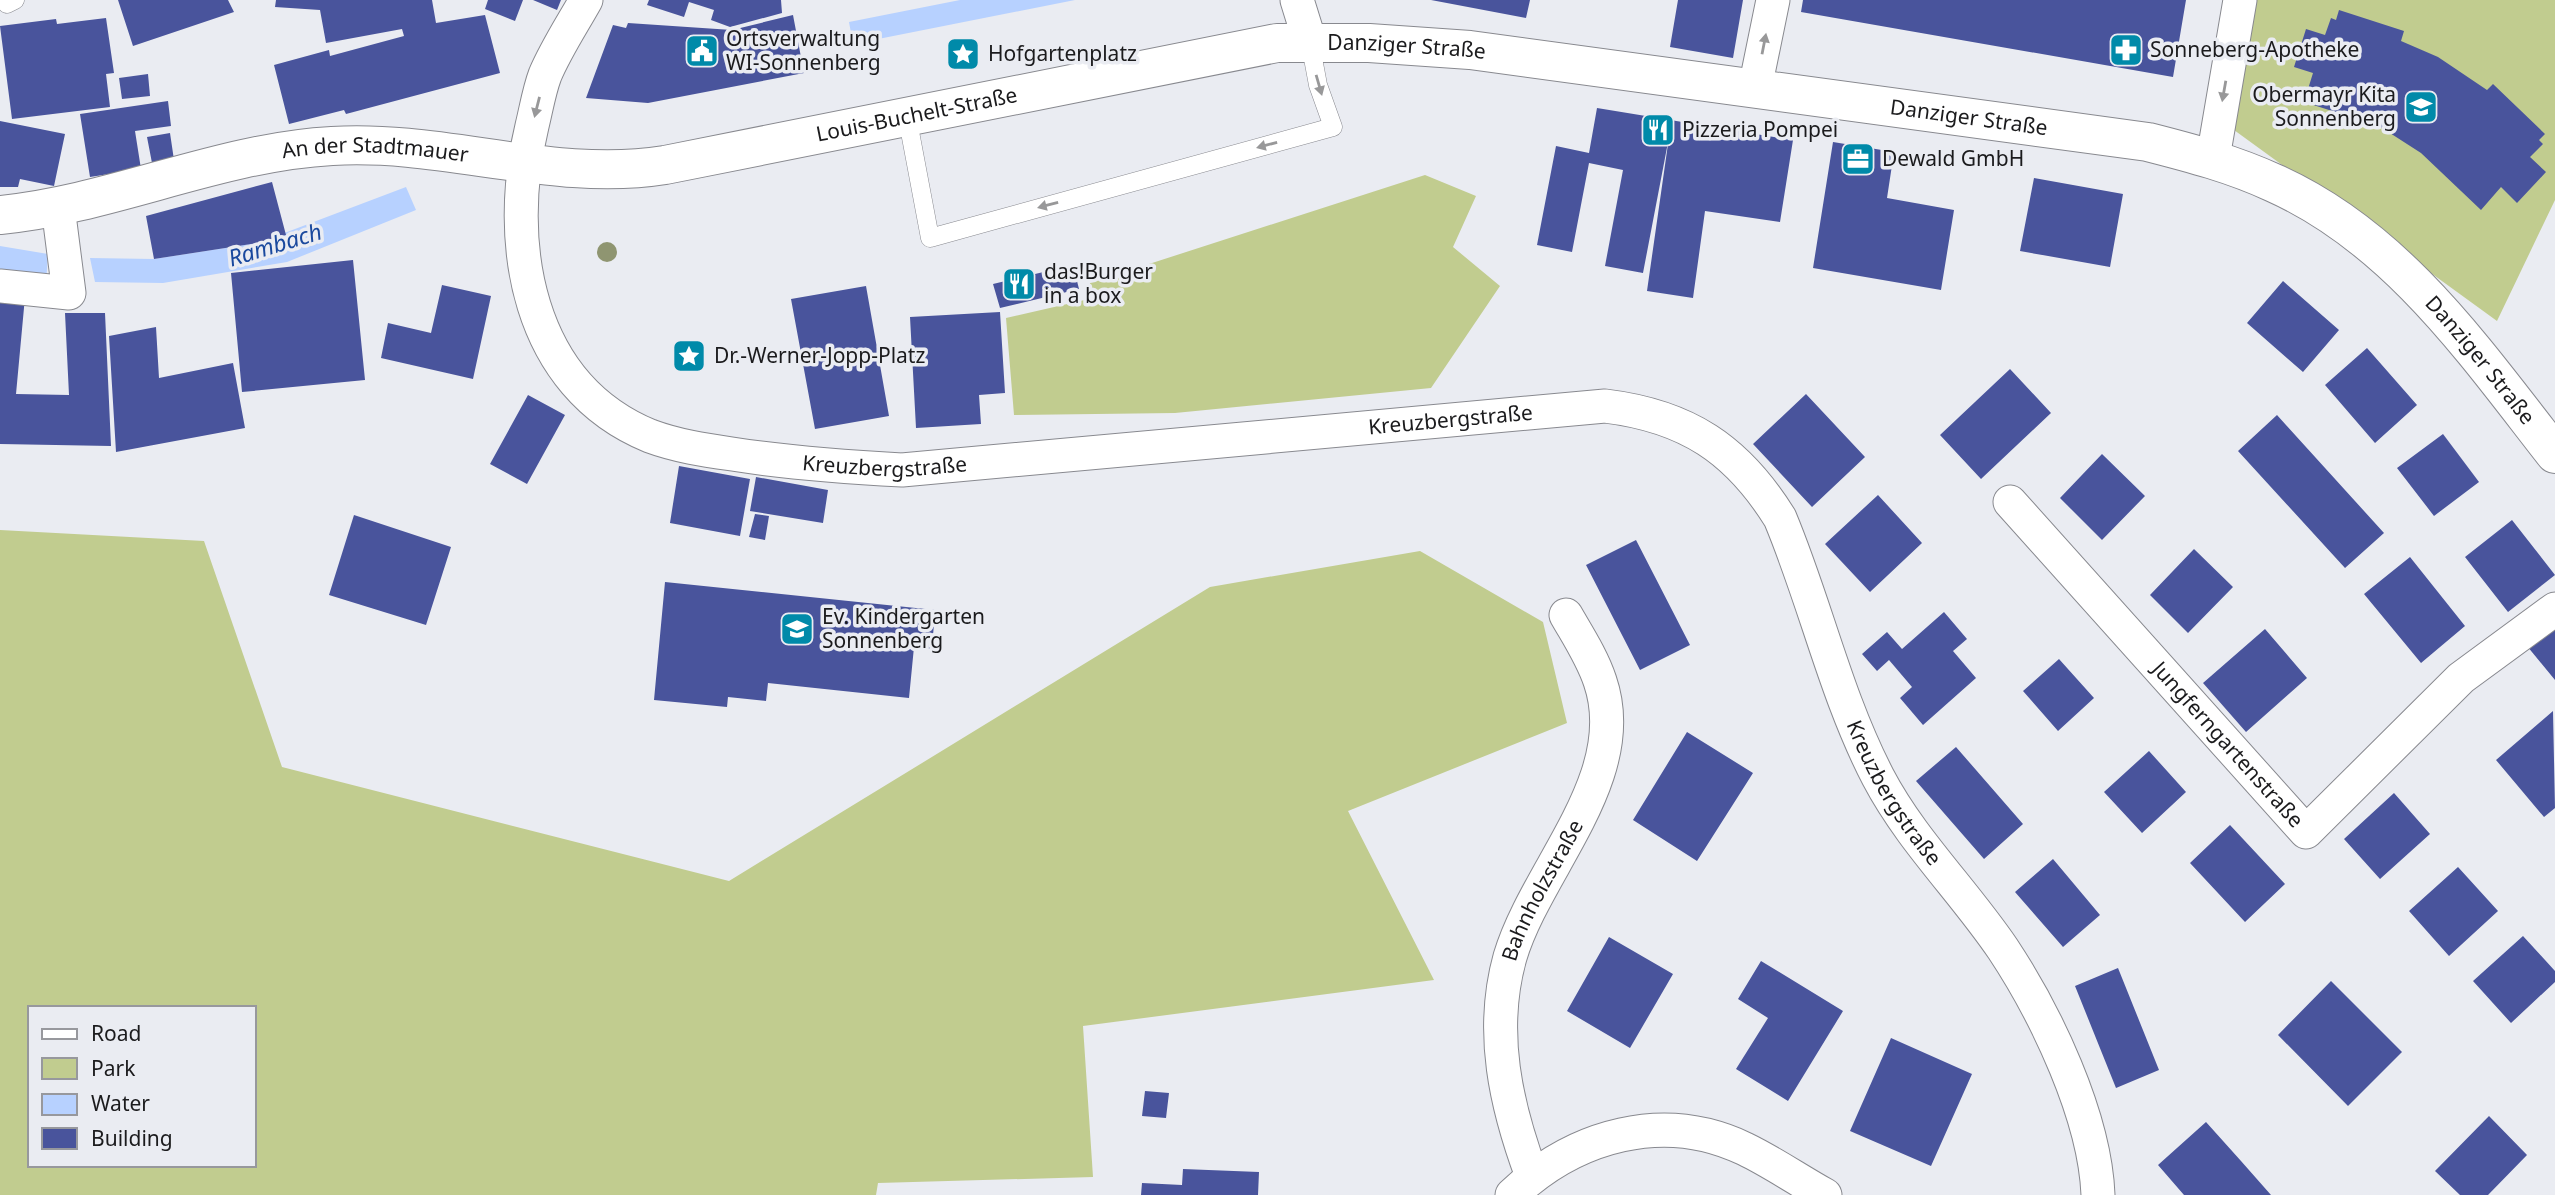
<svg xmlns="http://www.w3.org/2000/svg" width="2555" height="1195" font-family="'Noto Sans',sans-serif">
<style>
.green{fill:#c1cc8f;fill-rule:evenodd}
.water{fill:#b7d1ff}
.building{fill:#49549c}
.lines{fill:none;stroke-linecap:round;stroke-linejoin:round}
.lane-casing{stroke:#88898f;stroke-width:19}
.street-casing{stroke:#88898f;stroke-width:35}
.secondary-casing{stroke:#88898f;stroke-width:40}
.lane{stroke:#fff;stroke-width:18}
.street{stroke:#fff;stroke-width:33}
.secondary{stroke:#fff;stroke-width:38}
.tree{fill:#8f9571}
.oneway{fill:#989899}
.labels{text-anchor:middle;stroke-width:7;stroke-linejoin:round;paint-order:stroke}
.poi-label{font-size:21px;fill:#1b1b1d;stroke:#eaecf2;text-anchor:start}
.street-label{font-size:21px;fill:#1b1b1d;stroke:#eaecf2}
.water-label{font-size:23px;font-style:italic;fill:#1a499e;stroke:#eaecf2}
</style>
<rect width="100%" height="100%" fill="#eaecf2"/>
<path class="green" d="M 2251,0 L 2555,0 L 2555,200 L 2497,321 L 2234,130 Z
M 1425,175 L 1476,196 L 1453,247 L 1500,286 L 1431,388 L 1175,413 L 1014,415 L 1006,318 L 1089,299 L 1090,283 Z
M 0,530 L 204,541 L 282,767 L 729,881 L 1210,587 L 1420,551 L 1543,622 L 1567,723 L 1348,811 L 1434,980 L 1083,1026 L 1093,1177 L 878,1183 L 876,1195 L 0,1195 ZM 30,1008 L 254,1008 L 254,1165 L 30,1165 Z"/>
<path class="water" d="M 960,0 L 1075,0 L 853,44 L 849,22 Z
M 406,187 L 416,210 L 287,262 L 163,283 L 95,282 L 90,258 L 154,259 L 258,243 Z
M 0,246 L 48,254 L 46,284 L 0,275 Z"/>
<path class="building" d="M 118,0 L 228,0 L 234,12 L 133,46 Z
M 276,0 L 432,0 L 436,23 L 485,15 L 500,73 L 346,114 L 344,110 L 289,124 L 274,65 L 329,50 L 330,56 L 404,36 L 402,29 L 326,43 L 320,10 L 275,7 Z
M 488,0 L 523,0 L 515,21 L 485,9 Z
M 533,0 L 561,0 L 557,10 Z
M 649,0 L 781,0 L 782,13 L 730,27 L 711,20 L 714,10 L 689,2 L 684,17 L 647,5 Z
M 1431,0 L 1530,0 L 1526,18 Z
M 1678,0 L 1743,0 L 1733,58 L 1670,47 Z
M 1803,0 L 2186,0 L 2173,77 L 1801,12 Z
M 2339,10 L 2404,31 L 2401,41 L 2438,57 L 2487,90 L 2493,84 L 2545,134 L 2539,140 L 2543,144 L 2530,157 L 2546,172 L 2517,203 L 2501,187 L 2481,210 L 2421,153 L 2379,126 L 2304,102 L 2313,73 L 2294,67 L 2306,29 L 2325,35 L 2331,18 L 2336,20 Z
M 793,15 L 804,73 L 648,103 L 586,98 L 613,25 L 626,28 L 628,23 L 732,30 Z
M 106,18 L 114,73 L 106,74 L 110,107 L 12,119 L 0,26 L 56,19 L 57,24 Z
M 148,74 L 150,96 L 122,99 L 119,78 Z
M 168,101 L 171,126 L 135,131 L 141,169 L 90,177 L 80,114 Z
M 1597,108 L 1793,140 L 1780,222 L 1705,211 L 1693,298 L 1647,291 L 1669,137 L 1643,273 L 1605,266 L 1623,170 L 1589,163 L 1572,252 L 1537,245 L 1556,146 L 1589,153 Z
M 0,121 L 65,134 L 54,186 L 20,179 L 18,187 L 0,187 Z
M 170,133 L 174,160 L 152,163 L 147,137 Z
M 1833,142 L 1894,152 L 1887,198 L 1954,210 L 1941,290 L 1813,268 Z
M 2034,178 L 2123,194 L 2110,267 L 2020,251 Z
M 272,182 L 286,235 L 258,243 L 154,259 L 146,216 Z
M 353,260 L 365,380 L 242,392 L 231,273 Z
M 1073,265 L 1079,289 L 1000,308 L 993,284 Z
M 2283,281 L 2339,330 L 2303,372 L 2247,323 Z
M 442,285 L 491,296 L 473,379 L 381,358 L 388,323 L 431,333 Z
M 866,286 L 889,416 L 815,429 L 791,299 Z
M 0,293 L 25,297 L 16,394 L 69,395 L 65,313 L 105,313 L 111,446 L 0,444 Z
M 1000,312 L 1005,393 L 979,395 L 981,424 L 916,428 L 910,317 Z
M 156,327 L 159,378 L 233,363 L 245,428 L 116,452 L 109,336 Z
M 2367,348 L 2417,405 L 2375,443 L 2325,385 Z
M 2010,369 L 2051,413 L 1981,479 L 1940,435 Z
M 1806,394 L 1865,457 L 1812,507 L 1753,444 Z
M 528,395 L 565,415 L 527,484 L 490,464 Z
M 2277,415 L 2384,533 L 2345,568 L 2238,451 Z
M 2443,434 L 2479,482 L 2434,516 L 2397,468 Z
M 2102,454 L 2145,496 L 2102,540 L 2060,498 Z
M 679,466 L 750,479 L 740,536 L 670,523 Z
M 756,477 L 828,490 L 823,523 L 750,511 Z
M 1878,495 L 1922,543 L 1870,592 L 1825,544 Z
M 755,514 L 769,516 L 765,540 L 749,537 Z
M 354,515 L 451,547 L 426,625 L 329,595 Z
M 2512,520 L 2555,575 L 2508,612 L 2465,557 Z
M 1636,540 L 1690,645 L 1640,670 L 1586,565 Z
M 2194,549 L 2233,587 L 2188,633 L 2150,595 Z
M 2410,557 L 2465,626 L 2421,663 L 2364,594 Z
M 665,582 L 935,610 L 932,649 L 914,647 L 909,698 L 768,683 L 766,701 L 728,697 L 727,707 L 654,700 Z
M 1944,612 L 1967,639 L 1953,651 L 1976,678 L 1923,725 L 1900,698 L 1912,687 L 1889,660 L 1877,671 L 1862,654 L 1887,632 L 1902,649 Z
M 2555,623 L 2555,680 L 2527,646 Z
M 2265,629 L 2307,678 L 2246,732 L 2203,683 Z
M 2059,659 L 2094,698 L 2058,731 L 2023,691 Z
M 2553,711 L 2555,808 L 2544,817 L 2496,760 Z
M 1687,732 L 1753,773 L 1697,861 L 1633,820 Z
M 1956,747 L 2023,824 L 1984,859 L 1916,781 Z
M 2149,751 L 2186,792 L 2142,833 L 2104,792 Z
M 2394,793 L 2430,834 L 2380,879 L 2344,839 Z
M 2230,825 L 2285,884 L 2245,922 L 2190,863 Z
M 2053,859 L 2100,915 L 2063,947 L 2015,892 Z
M 2458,867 L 2498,911 L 2449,956 L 2409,911 Z
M 2523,936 L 2555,971 L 2555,982 L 2511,1023 L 2473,981 Z
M 1609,937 L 1673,974 L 1630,1048 L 1567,1011 Z
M 1761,961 L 1843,1011 L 1788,1101 L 1736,1069 L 1768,1018 L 1738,999 Z
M 2118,968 L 2159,1070 L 2116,1088 L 2075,986 Z
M 2331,981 L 2402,1052 L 2348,1106 L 2278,1035 Z
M 1891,1038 L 1972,1074 L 1931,1166 L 1850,1131 Z
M 1145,1091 L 1169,1093 L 1166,1118 L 1142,1116 Z
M 2489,1116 L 2527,1155 L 2488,1195 L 2460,1195 L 2435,1171 Z
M 2206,1122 L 2241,1161 L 2271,1195 L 2184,1195 L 2158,1165 Z
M 1183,1169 L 1259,1172 L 1258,1195 L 1141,1195 L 1142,1183 L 1182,1185 Z"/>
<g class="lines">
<defs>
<path id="lane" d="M 7,4 L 15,0
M 907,116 L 930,238 L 1333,127 L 1318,85 L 1310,42"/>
<g id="street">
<path id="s1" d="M 586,0 C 572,25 556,49 545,75 C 539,91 536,110 532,126 C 504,242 526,385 650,436 C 677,446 704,450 732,454 C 789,463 845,467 902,470 L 1605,406 C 1687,416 1737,449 1780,518 C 1816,604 1835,694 1878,777 C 1911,840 1963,890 2003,949 C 2046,1014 2095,1116 2098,1195"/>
<path d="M 1297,0 L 1310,42"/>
<path d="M 1755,88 L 1773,0"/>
<path d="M 2213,158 L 2240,0"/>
<path d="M 0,286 L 69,293 L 58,207"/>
<path id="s2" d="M 2010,502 L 2306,832 L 2461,678 L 2555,609"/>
<path id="s3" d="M 1532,1176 C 1506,1106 1489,1032 1510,957 C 1536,869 1633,777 1600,681 C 1592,657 1578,636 1566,615"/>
<path d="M 1512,1195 C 1575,1135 1664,1110 1745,1149 C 1772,1162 1798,1180 1825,1195"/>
</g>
<g id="secondary">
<path id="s4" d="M 0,215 C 113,204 219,152 332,146 C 444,139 554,183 665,165 L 1277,43 L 1369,43 L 1470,50 L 2148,142 C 2191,153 2233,164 2274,183 C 2397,238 2475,352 2555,454"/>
</g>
</defs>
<use href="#lane" class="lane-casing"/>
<use href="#street" class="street-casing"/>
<use href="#secondary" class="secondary-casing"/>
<use href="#lane" class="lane"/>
<use href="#street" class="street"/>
<use href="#secondary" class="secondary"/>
</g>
<circle class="tree" cx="607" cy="252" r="10"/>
<defs><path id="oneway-solid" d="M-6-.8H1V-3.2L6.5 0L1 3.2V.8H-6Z" transform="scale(1.75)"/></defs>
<g class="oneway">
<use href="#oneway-solid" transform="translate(1764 44) rotate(-79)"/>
<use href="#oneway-solid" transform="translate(1319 85) rotate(74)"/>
<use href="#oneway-solid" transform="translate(2224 91) rotate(100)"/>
<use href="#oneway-solid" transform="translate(537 107) rotate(104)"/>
<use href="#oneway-solid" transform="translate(1267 145) rotate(165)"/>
<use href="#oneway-solid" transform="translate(1048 205) rotate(165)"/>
</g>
<defs>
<symbol id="pharmacy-square" viewBox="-11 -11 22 22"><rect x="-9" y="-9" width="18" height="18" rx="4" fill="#008aa9" stroke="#eaecf2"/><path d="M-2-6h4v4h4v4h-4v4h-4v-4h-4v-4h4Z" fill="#fff"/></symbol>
<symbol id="civic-square" viewBox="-11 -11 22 22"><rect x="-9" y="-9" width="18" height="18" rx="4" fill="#008aa9" stroke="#eaecf2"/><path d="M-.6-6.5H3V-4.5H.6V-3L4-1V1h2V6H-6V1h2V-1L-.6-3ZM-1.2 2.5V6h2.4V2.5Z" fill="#fff"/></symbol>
<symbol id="sight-square" viewBox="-11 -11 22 22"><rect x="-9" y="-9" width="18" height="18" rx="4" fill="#008aa9" stroke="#eaecf2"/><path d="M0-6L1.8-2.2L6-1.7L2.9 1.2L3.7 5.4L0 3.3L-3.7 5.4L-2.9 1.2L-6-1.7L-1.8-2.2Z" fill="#fff"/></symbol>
<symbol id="school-square" viewBox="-11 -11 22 22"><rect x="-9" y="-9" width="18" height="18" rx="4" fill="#008aa9" stroke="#eaecf2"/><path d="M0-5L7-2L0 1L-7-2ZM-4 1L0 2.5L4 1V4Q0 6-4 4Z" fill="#fff"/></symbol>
<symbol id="restaurant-square" viewBox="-11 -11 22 22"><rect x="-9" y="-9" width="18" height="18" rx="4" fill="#008aa9" stroke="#eaecf2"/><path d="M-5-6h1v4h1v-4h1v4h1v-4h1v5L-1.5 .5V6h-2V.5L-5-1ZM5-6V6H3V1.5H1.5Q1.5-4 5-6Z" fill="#fff"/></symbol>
<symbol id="office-square" viewBox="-11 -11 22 22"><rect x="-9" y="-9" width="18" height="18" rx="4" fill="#008aa9" stroke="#eaecf2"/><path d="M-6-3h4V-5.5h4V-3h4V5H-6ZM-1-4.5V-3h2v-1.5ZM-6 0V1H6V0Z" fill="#fff"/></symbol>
</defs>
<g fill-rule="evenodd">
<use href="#pharmacy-square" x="2107" y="31" width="38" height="38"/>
<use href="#civic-square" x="683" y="32" width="38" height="38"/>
<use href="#sight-square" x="944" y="35" width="38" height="38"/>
<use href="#school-square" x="2402" y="88" width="38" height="38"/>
<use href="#restaurant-square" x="1639" y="111" width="38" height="38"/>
<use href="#office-square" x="1839" y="140" width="38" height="38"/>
<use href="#restaurant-square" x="1000" y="265" width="38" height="38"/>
<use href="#sight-square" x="670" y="337" width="38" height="38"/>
<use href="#school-square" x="778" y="610" width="38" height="38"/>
</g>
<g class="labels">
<g class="poi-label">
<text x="726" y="46">Ortsverwaltung<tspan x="726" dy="24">WI-Sonnenberg</tspan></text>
<text x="2150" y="57">Sonneberg-Apotheke</text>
<text x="988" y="61">Hofgartenplatz</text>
<text x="2396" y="102" text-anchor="end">Obermayr Kita<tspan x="2396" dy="24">Sonnenberg</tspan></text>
<text x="1682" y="137">Pizzeria Pompei</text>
<text x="1882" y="166">Dewald GmbH</text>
<text x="1044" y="279">das!Burger<tspan x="1044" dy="24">in a box</tspan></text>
<text x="714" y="363">Dr.-Werner-Jopp-Platz</text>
<text x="822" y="624">Ev. Kindergarten<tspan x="822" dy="24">Sonnenberg</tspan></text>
</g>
<g class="street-label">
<text dy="7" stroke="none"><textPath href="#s4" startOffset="1428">Danziger Straße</textPath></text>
<text dy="7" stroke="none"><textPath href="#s4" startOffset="931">Louis-Buchelt-Straße</textPath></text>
<text dy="7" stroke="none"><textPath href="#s4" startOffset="1995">Danziger Straße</textPath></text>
<text dy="7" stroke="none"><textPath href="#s4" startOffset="383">An der Stadtmauer</textPath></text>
<text dy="7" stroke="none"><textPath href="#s4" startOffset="2583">Danziger Straße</textPath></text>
<text dy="7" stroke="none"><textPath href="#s1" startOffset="1306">Kreuzbergstraße</textPath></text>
<text dy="7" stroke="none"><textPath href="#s1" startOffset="738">Kreuzbergstraße</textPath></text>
<text dy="7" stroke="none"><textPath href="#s2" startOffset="326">Jungferngartenstraße</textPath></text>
<text dy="7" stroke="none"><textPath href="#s1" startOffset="1976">Kreuzbergstraße</textPath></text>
<text dy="7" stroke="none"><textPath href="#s3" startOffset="298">Bahnholzstraße</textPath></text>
</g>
<g class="water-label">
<text transform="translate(275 245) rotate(-17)" y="8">Rambach</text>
</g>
</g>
<rect x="28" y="1006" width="228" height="161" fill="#eaecf2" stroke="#97989d" stroke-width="2"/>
<rect x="42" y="1029" width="35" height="10" fill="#ffffff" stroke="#97989d" stroke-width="2"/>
<text x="91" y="1041" font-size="21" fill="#1b1b1d">Road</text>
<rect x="42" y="1058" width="35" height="21" fill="#c1cc8f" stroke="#97989d" stroke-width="2"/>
<text x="91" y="1076" font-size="21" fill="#1b1b1d">Park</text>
<rect x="42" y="1094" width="35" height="21" fill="#b7d1ff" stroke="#97989d" stroke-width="2"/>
<text x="91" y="1111" font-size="21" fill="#1b1b1d">Water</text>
<rect x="42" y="1128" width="35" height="21" fill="#49549c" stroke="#97989d" stroke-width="2"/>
<text x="91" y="1146" font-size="21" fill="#1b1b1d">Building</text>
</svg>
